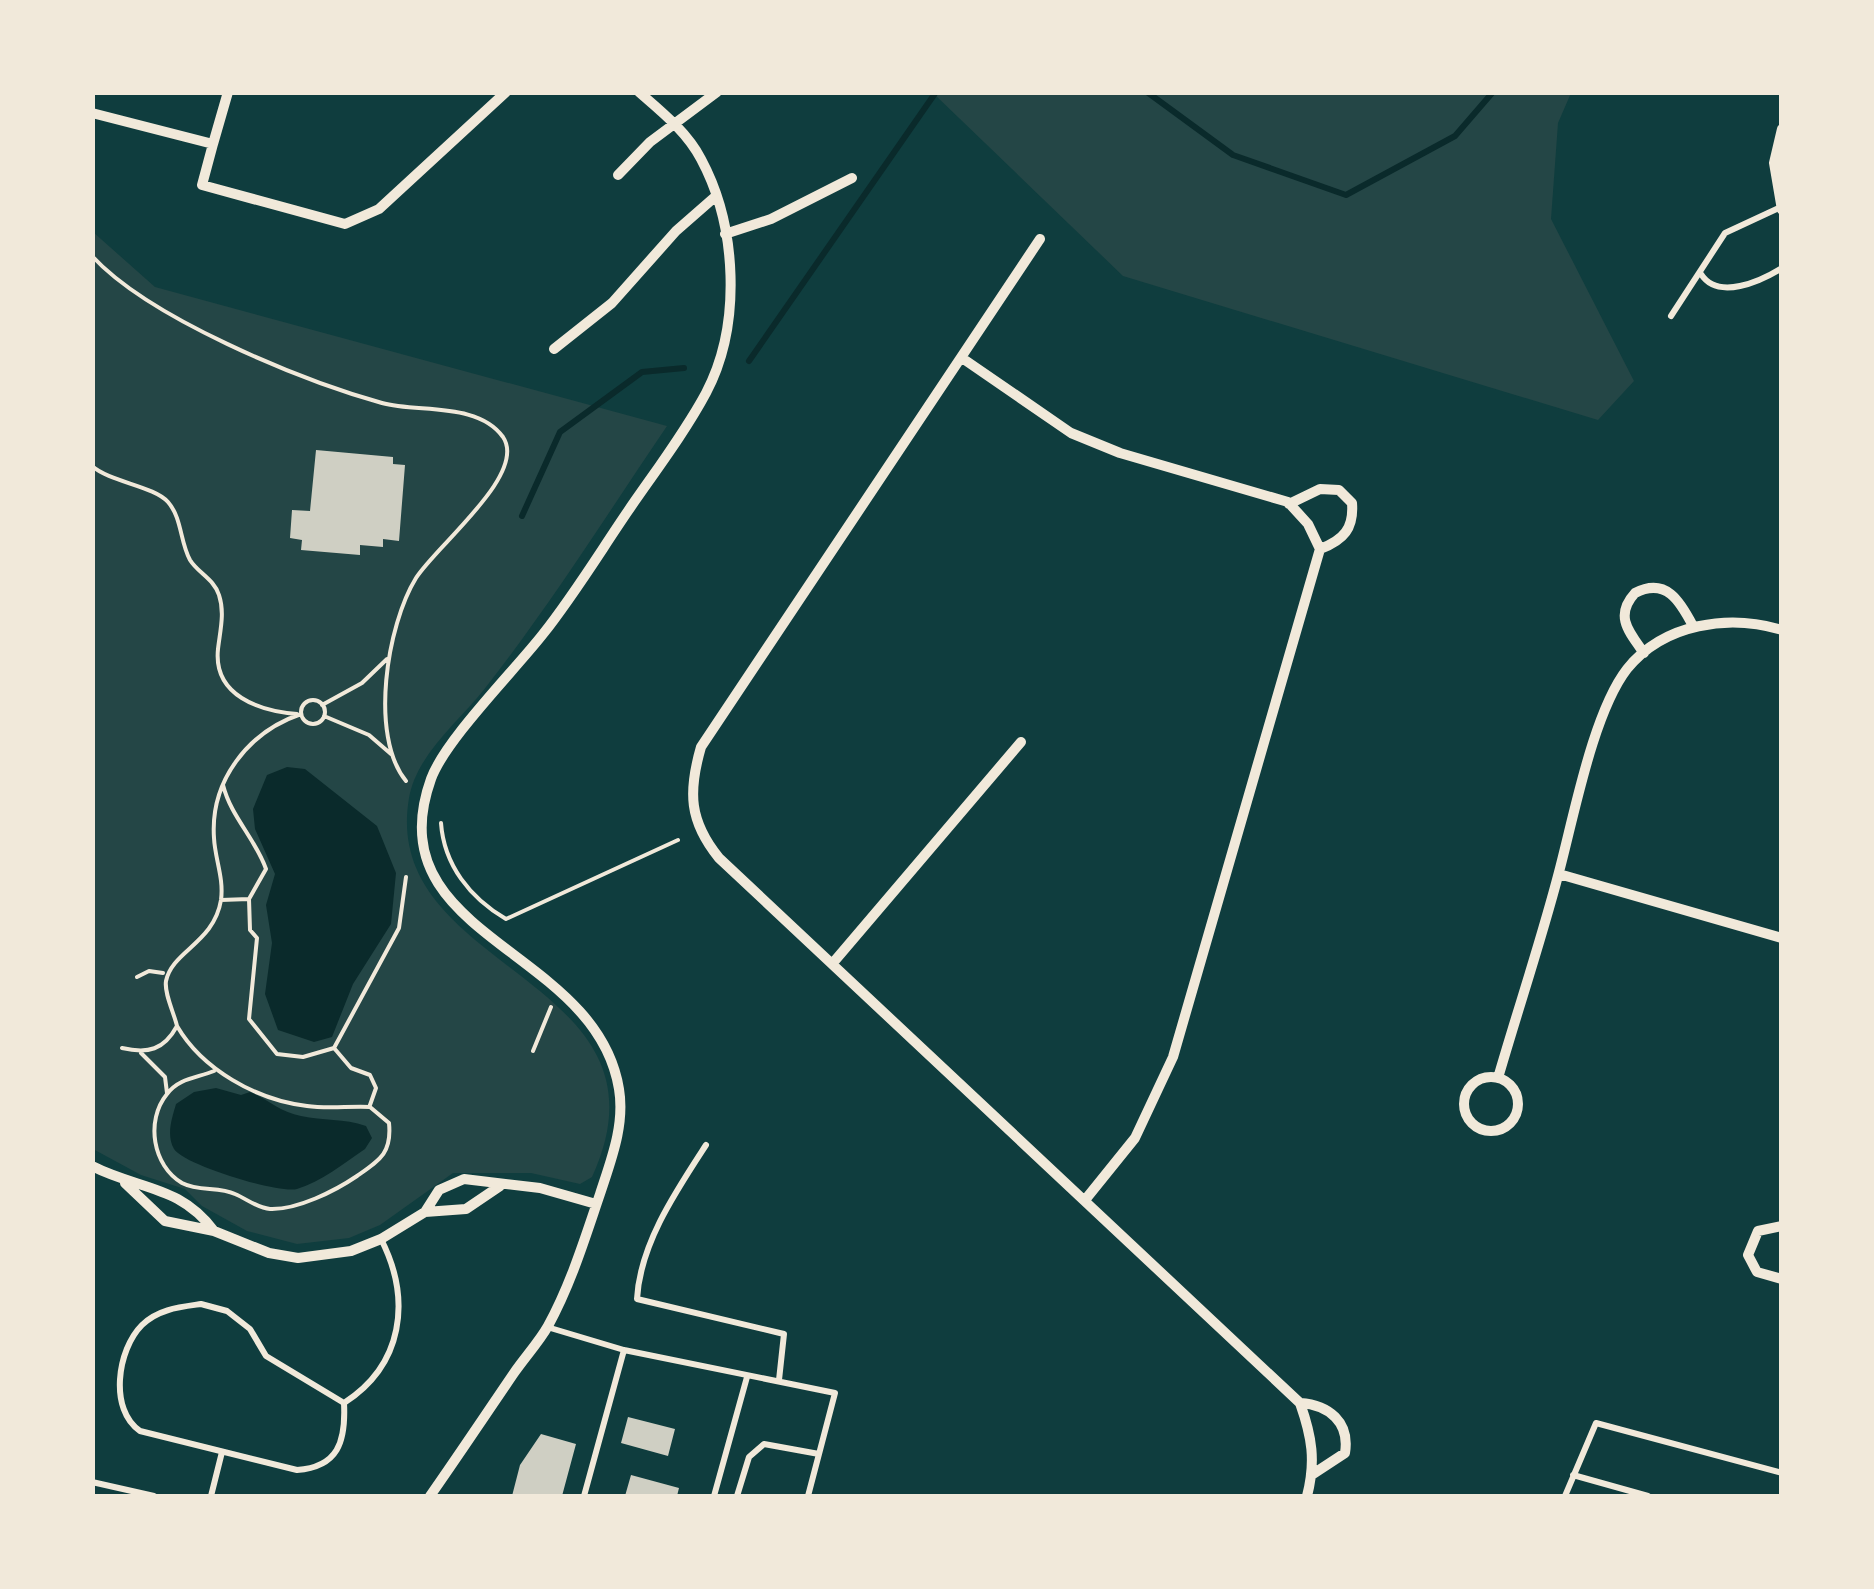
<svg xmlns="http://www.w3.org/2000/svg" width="1874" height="1589" font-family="'Sofia Sans Condensed',sans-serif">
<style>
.green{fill:#244646}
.water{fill:#0a2a2b}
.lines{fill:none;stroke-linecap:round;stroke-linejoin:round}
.stream{stroke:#0a2a2b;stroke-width:6}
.building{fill:#cfcfc3}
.path{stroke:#f1e9da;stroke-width:4}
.service{stroke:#f1e9da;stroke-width:6}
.minor{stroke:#f1e9da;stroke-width:10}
</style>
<rect width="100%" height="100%" fill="#0f3d3e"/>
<path class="green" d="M 933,93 L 1571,93 L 1558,123 L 1551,219 L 1634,381 L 1598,420 L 1123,276 Z
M 93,232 L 155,287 L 667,426 C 608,513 551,604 486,687 C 460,721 417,753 409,798 C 379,974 684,976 592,1177 L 580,1184 L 531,1173 L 453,1173 L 380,1225 L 349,1238 L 297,1244 L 247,1231 L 202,1206 L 185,1189 L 141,1175 L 93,1149 Z"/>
<path class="water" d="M 287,767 L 305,769 L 377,826 L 396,873 L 391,924 L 353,984 L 332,1037 L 314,1042 L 278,1030 L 265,994 L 272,943 L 266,905 L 275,874 L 255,829 L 253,809 L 267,775 Z
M 216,1088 L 241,1095 L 250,1092 C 269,1100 280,1112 301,1116 C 323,1121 344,1118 366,1126 L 372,1138 L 365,1149 C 344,1163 321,1182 297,1189 C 279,1194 184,1165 174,1149 C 166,1135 172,1118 176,1104 L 194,1092 Z"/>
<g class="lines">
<path class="stream" d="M 1147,92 L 1233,155 L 1346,195 L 1455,136 L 1493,92
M 749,361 L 936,92
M 522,516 L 560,432 L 642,372 L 684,368"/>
</g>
<path class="building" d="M 316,450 L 393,457 L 393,464 L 405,465 L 399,541 L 383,539 L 383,547 L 360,545 L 360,555 L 301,550 L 302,540 L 290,538 L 292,510 L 310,511 Z
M 628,1417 L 675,1429 L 668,1456 L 621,1443 Z
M 541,1434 L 576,1444 L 562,1496 L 512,1496 L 520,1465 Z
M 631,1475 L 679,1488 L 677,1496 L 625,1496 Z"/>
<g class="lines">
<path class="path" d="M 92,256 C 149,318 300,380 382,403 C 419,413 478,402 503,437 C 528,474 436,546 416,578 C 387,625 369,736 406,781
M 92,466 C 110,482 154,486 168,502 C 182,518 180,542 190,560 C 198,573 214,579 219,595 C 225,613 220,631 218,649 C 213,696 260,711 297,714
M301 712a12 12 0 1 1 24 0a12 12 0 1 1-24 0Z
M 322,705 L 362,683 L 387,659
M 324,716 L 369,735 L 391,754
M 223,785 C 231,817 255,838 266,869 L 249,899
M 441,823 C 444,865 470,898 506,919 L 678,840
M 221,900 L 249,899 L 250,930 L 257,938 L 249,1019 L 277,1054 L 303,1057 L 334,1048 L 399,928 L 406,877
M 137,977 L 149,971 L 163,973
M 177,1026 C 202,1069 256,1100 307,1106 C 327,1109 349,1106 370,1107 L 389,1123 C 392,1153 380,1160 357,1176 C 335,1191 297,1210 270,1209 C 257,1208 247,1199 235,1194 C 219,1186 199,1192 182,1183 C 153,1166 145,1121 167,1094 C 179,1078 197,1078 214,1071
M 122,1048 C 148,1054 164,1050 177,1026 C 174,1013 164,993 166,981 C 172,951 214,943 221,900 C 224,878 215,859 214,838 C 210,781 248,732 301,714
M 334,1048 L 351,1068 L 370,1075 L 376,1088 L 370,1105
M 533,1051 L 551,1007
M 141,1053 L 165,1077 L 167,1093"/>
<path class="service" d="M 1701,274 C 1718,301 1761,281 1782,268
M 1671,316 L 1725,233 L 1781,207
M 706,1145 C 676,1191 640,1244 637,1299 L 784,1334 L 779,1380
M 201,1304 L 227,1311 L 250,1329 L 266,1356 L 344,1403 C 346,1442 338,1467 297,1470 L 140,1431 C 109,1410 117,1350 142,1325 C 158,1309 180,1307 201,1304 Z
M 547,1327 L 624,1350 L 835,1393 L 808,1496
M 344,1403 C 403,1365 412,1300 381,1239
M 1573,1475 L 1648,1496
M 92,1482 L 154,1496
M 211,1496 L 222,1452
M 584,1496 L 624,1350
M 714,1496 L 747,1377
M 737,1496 L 749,1457 L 764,1444 L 819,1454
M 1565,1496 L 1596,1423 L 1782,1473"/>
<path class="minor" d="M 92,113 L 213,144 L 202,185 L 345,224 L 379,209 L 506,92
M 1782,129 L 1774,163 L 1782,210
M 213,144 L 228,92
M 618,175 L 650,142 L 717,92
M 725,234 L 771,219 L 852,178
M 1040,239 L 701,747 C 688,792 689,821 719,858 L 1300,1403 C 1312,1437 1316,1461 1307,1496
M 554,349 L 612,303 L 676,231 L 716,196
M 962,358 L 1071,433 L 1120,453 L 1288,502 L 1308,524 L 1320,549 L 1173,1057 L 1135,1138 L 1085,1200
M 1289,504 L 1320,489 L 1339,490 L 1352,503 C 1354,528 1344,540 1320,549
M 1644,653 C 1629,632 1614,616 1635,593 C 1666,577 1680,601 1693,626
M 1559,874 L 1782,938
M 832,964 L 1021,742
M1464 1104a27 27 0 1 1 54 0a27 27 0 1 1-54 0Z
M 1498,1078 C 1518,1009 1541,941 1559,872 C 1574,816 1593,713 1627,669 C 1664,623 1729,614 1782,630
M 92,1166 C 139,1190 180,1185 214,1231
M 125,1183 L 165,1221 L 214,1231 L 269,1253 L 298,1258 L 351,1251 L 381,1239 L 425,1212 L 439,1190 L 464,1179 L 540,1188 L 596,1204
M 425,1212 L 466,1209 L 500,1186
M 1782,1226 L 1758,1231 L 1748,1255 L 1757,1272 L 1782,1279
M 1300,1403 C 1329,1405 1350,1422 1345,1453 L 1313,1474
M 430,1496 C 458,1456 486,1414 514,1373 C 525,1357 539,1342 548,1326 C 571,1284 585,1238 600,1194 C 611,1160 625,1125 619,1089 C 596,947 374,938 431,779 C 445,740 515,670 543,634 C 574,595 600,552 628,511 C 654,473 684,434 706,393 C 742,325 737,226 701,159 C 687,132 662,112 639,92"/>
</g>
<rect width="1874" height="1589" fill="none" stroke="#f1e9da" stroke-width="190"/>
</svg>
